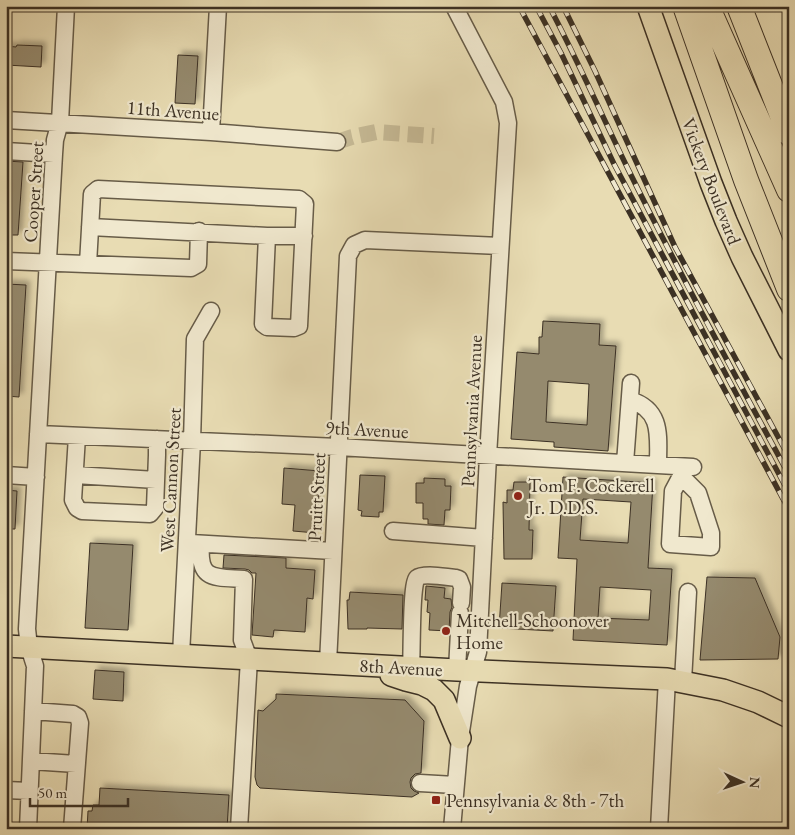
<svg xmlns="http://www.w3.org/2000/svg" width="795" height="835" font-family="'EB Garamond',serif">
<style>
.building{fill:#958a6e;stroke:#3c3124;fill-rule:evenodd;filter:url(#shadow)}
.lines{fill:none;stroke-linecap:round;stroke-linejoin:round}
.minor-tunnel{stroke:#c6ba96;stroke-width:16;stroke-dasharray:16 8;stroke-linecap:butt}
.minor-casing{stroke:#675c48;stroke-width:19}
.major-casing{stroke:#3c3124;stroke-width:24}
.highway-casing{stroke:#3c3124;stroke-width:26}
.minor{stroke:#f0e8ce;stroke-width:16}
.major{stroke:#e8dcb3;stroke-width:21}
.highway{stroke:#e8dcb3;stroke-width:24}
.rail-casing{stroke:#3c3124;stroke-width:5.5}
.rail{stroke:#f0e8ce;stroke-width:4;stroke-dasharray:11;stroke-linecap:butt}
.poi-dot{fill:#8f2418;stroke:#f0e8ce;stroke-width:2}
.labels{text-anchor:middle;stroke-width:4.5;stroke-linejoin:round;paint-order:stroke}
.street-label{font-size:19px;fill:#3c3124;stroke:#f0e8ce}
.poi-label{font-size:19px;fill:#3c3124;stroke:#f0e8ce;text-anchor:start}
</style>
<defs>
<filter id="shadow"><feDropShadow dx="4" dy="-4" stdDeviation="2.5" flood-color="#0004"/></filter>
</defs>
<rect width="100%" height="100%" fill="#e8dcb3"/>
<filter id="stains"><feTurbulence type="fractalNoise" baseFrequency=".004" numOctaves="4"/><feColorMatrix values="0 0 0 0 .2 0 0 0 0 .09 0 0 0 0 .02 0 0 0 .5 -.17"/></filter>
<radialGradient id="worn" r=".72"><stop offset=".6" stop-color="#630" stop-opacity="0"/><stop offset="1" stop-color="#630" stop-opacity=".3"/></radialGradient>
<path class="building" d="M 17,45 L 42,46 L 41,67 L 6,65 L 6,46 L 16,47 Z
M 178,55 L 198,56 L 195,104 L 175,103 Z
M 6,161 L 23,162 L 18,235 L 6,235 Z
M 6,284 L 26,285 L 19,397 L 6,396 Z
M 543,321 L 600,324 L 599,345 L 616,346 L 608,451 L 554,447 L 554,442 L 511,439 L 517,352 L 539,354 L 539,337 L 542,337 ZM 548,381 L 589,384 L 587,425 L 546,422 Z
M 284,468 L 320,471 L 316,533 L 293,531 L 295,505 L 282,504 Z
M 360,475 L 385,476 L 383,512 L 379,512 L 379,517 L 361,516 L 362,511 L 358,510 Z
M 563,477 L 653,483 L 648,568 L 672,569 L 667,645 L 573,640 L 577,559 L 558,558 ZM 583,499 L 631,502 L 628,543 L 580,540 ZM 600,587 L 651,590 L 649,620 L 598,618 Z
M 424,478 L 445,479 L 445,486 L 451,486 L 450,510 L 445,510 L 444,525 L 428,524 L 428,519 L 423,519 L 423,503 L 416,503 L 416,483 L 424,483 Z
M 514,482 L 530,482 L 529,530 L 533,530 L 532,559 L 504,559 L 503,502 L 507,503 L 507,490 L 513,490 Z
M 6,490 L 17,491 L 15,529 L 6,529 Z
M 90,543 L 133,545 L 128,630 L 85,628 Z
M 224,555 L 286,558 L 286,568 L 315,570 L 313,599 L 307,598 L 305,632 L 274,630 L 273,637 L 252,635 L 256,573 L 252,573 L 249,570 L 245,569 L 223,568 Z
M 707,577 L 755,578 L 780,637 L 778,659 L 700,660 Z
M 502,583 L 556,586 L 553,631 L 499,628 Z
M 426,586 L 445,588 L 444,598 L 451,599 L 452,607 L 450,612 L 449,631 L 429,630 L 430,613 L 427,612 L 428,600 L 425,600 Z
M 350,592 L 403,595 L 402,629 L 367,628 L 367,629 L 348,629 L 347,600 L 349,600 Z
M 95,670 L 124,672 L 123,701 L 93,699 Z
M 276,694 L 405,700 L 424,721 L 421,773 L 415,774 L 411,778 L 410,782 L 411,788 L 414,791 L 419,793 L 412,797 L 260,788 L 257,785 L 255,777 L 258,710 L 263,711 L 276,699 Z
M 100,788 L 229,795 L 227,829 L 87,829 L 88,811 L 92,811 L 93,805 L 99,805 Z"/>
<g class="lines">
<path class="minor-tunnel" d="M 337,142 L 352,137 L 376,132 L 434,136"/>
<defs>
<path id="minor" d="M 6,120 L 211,132 L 337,142
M 211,132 L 218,6
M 6,151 L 54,154
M 90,227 L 267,236 L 304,236
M 6,261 L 191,268 L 198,264 L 199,231
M 88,264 L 92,194 L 98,189 L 299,199 L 305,204 L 299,326 L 294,328 L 267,327 L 263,324 L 267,236
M 630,400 C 663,410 658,437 658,465
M 38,434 L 338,447 L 693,467
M 77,436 L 73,500 L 77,508 L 82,511 L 150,514 L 155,508 L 157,455 L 157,439
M 625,463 L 631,383
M 6,475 L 36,477
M 75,475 L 156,480
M 681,476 L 698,493 L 711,533 L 711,547 L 670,544 L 673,491 L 681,476 L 681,467
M 393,531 L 484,538
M 191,543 L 333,551
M 201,544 C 198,581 214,577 244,579 L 242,640 L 249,659 L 239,829
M 181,655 L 192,441 L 195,339 L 211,311
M 328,663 L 348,256 L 354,245 L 365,240 L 500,246
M 411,668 C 412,655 411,583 417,578 C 423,573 448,577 456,578 L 459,579 L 462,587 L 461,603
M 457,670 L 460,613
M 683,681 L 688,592
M 33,711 L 73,714 L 78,717 L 80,723 L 72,829
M 31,761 L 76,764
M 420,783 L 455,785
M 6,790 L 29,791
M 28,829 L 35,666 L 29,647 L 27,629 L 54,154 L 55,140 L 60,122 L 66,6
M 452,829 L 460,738 L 468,686 L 478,652 L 488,456 L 508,123 L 504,102 L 454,6
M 659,829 L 667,679"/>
<path id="major" d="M 648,6 L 711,183 L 726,221 L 742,257 L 789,350
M 6,646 L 457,670 L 667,679 L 723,690 L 758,702 L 789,717
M 391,675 L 406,680 L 422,684 L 434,690 L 444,700 L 460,738"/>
<path id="highway" d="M 685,6 L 746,180 L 789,289
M 707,6 L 789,190
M 739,6 L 789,133"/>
</defs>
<use href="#minor" class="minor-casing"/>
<use href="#major" class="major-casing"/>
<use href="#highway" class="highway-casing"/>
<use href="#minor" class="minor"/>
<use href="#major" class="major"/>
<use href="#highway" class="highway"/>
<defs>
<path id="rail" d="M 519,6 L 789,510
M 536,6 L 561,53 L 614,164 L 789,493
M 549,6 C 578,61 603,118 630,173 C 680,275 735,375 789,475
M 563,6 L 595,71 L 675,247 L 789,457"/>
</defs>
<use href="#rail" class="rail-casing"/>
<use href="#rail" class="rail"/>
</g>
<g class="poi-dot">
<circle cx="518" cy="496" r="5"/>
<circle cx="446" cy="631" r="5"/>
<rect x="431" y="795" width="10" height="10" rx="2.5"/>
</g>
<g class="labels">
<g class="street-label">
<text transform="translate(173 110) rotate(4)" y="7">11th Avenue</text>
<text transform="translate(712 181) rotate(69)" y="7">Vickery Boulevard</text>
<text transform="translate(33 192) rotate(-86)" y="7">Cooper Street</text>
<text transform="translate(471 411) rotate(-87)" y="7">Pennsylvania Avenue</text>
<text transform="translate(367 429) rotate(3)" y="7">9th Avenue</text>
<text transform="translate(170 480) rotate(-87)" y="7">West Cannon Street</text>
<text transform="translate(316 497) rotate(-87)" y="7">Pruitt Street</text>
<text transform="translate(401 667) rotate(3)" y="7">8th Avenue</text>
</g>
<g class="poi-label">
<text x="528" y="492">Tom F. Cockerell<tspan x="528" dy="22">Jr. D.D.S.</tspan></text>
<text x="456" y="627">Mitchell-Schoonover<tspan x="456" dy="22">Home</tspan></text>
<text x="446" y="807">Pennsylvania &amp; 8th - 7th</text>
</g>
</g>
<rect width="795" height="835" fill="none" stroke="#e8dcb3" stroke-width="25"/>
<rect x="8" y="8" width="780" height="820" fill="none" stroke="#3c3124" stroke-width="2.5"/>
<rect x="12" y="12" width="770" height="810" fill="none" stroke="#3c3124"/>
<g transform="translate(742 782) rotate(93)" stroke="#f0e8ce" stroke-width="4" paint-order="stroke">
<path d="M0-4L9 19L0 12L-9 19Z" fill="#3c3124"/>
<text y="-8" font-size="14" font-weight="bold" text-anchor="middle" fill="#3c3124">N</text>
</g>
<path d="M30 798v8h98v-8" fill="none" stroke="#3c3124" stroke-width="2.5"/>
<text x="38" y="798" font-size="15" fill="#3c3124" stroke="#f0e8ce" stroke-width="4" paint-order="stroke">50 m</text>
<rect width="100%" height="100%" filter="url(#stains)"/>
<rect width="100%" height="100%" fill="url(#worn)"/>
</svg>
